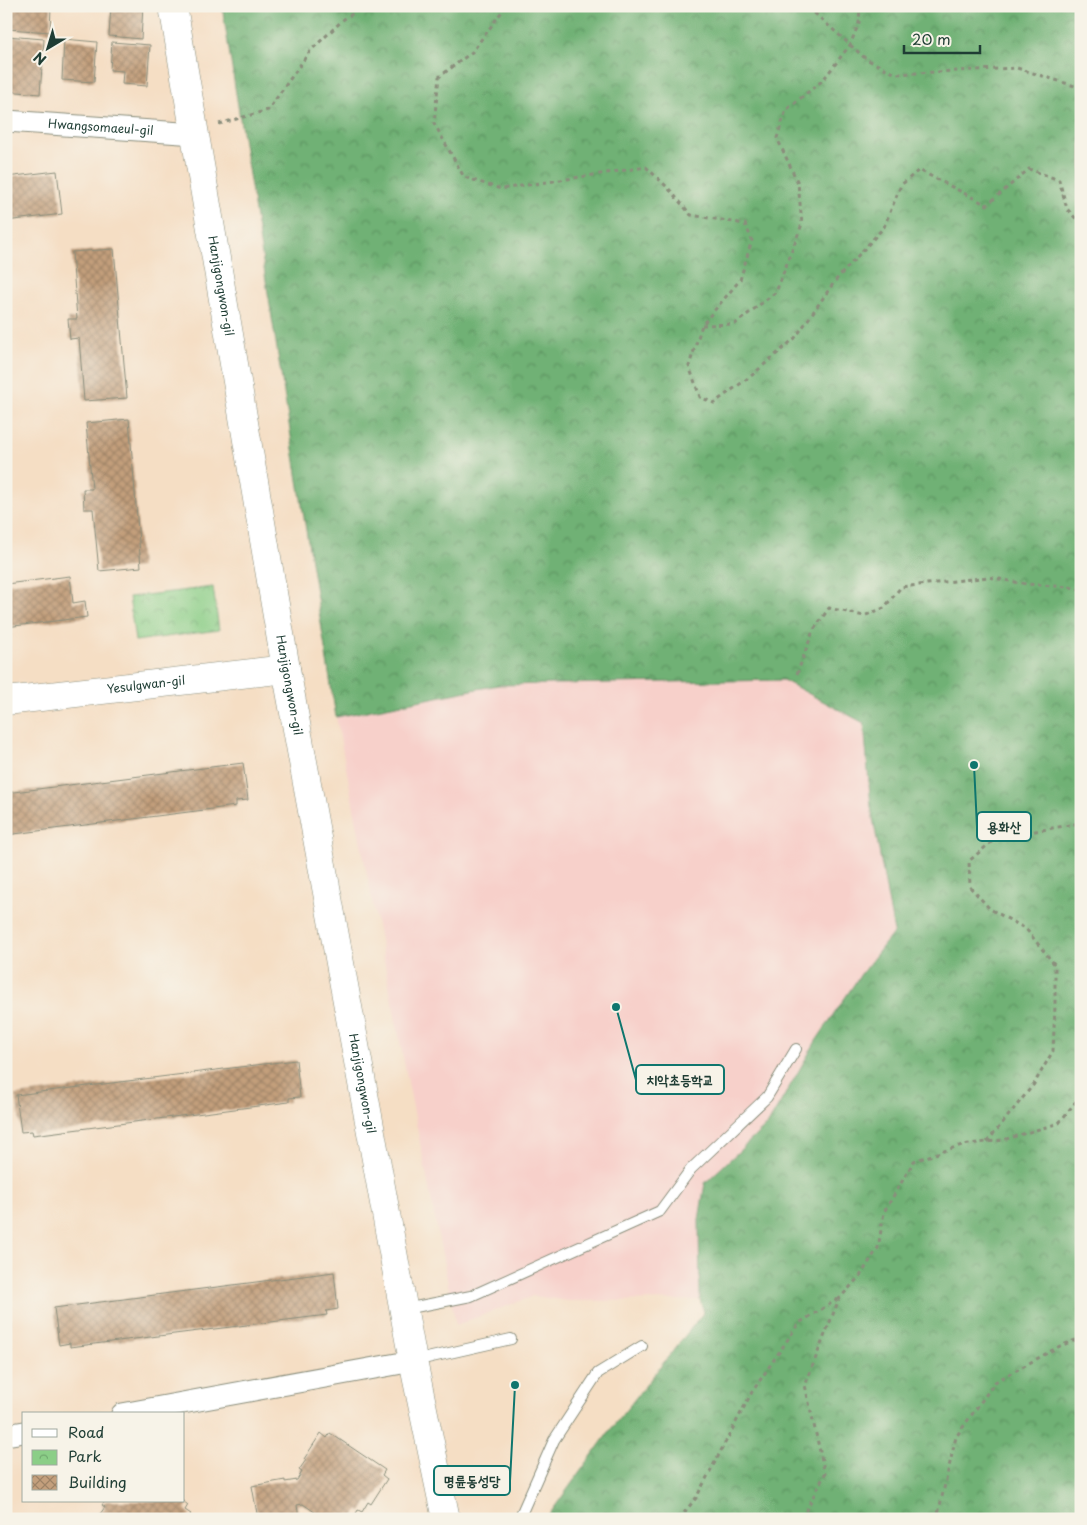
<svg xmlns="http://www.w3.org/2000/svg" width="1087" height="1525" font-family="'Playpen Sans','Poor Story',sans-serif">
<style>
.built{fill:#f7d0ca}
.forest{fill:url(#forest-crowns);stroke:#487754}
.park{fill:url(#park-crowns);stroke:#55865e}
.building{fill:url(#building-cross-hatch)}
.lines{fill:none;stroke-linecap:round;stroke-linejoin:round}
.lane-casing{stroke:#8a8e7c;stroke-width:12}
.street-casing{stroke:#8a8e7c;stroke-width:23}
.secondary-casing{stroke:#8a8e7c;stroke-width:29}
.path{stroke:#8a8e7c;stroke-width:3;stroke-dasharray:4 4;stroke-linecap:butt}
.lane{stroke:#fff;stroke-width:10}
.street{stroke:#fff;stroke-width:21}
.secondary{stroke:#fff;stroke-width:28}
.labels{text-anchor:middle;stroke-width:4.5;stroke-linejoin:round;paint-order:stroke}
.street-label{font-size:12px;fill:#1f3d34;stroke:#f7f3e8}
.leader{fill:none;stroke:#0f766e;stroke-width:2}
.callout-dot{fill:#0f766e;stroke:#f7f3e8;stroke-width:2}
.callout{fill:#f7f3e8;stroke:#0f766e;stroke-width:2}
.callout-label{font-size:14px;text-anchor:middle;font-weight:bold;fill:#1f3d34}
</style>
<defs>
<pattern id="forest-crowns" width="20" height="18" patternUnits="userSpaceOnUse" patternTransform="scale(1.25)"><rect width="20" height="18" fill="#70b174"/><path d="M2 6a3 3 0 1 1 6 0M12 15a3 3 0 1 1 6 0" fill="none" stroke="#5b9160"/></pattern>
<pattern id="park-crowns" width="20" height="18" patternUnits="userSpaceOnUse" patternTransform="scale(1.25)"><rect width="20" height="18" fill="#8bce87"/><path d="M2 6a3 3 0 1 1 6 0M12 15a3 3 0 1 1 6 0" fill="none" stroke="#71a86f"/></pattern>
<pattern id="building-cross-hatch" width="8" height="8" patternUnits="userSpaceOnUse" patternTransform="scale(1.25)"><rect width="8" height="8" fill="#c39f7c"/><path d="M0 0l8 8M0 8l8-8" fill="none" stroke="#9e8366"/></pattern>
</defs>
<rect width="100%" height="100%" fill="#f7f3e8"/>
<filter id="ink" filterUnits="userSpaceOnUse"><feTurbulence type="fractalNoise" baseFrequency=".02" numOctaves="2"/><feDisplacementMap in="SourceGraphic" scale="10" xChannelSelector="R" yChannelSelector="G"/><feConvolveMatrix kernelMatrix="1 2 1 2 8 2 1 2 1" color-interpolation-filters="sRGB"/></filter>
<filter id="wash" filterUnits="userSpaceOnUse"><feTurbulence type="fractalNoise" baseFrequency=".0096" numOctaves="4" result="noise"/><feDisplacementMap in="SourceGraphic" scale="20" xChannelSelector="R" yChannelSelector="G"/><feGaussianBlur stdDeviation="1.12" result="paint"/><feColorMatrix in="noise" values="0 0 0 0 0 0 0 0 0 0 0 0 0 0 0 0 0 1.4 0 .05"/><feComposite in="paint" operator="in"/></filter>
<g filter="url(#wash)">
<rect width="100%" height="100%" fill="#f5dec4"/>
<path class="built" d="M 783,680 L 864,723 L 871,807 L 894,932 L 861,974 L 816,1041 L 768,1124 L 705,1183 L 699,1220 L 700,1300 L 569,1301 L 533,1296 L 456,1325 L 336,717 L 498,685 Z"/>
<path class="forest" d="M 222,6 L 1081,6 L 1081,1519 L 546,1519 L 614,1425 L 704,1312 L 700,1300 L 699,1220 L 705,1183 L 768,1124 L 816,1041 L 861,974 L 894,932 L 871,807 L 864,723 L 783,680 L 498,685 L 336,717 Z"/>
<path class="park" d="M 213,587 L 219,630 L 135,641 L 129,597 Z"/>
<g id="blocks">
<path class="building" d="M 9,6 L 51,6 L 50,32 L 8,29 Z
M 111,6 L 143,6 L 141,39 L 109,36 Z
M 6,36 L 44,39 L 40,94 L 6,91 Z
M 64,39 L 97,42 L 94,82 L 62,80 Z
M 112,42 L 150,45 L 147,86 L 122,84 L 123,71 L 110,70 Z
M 57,171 L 62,214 L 6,221 L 6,177 Z
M 114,249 L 127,398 L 84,401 L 79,338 L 70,339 L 68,319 L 77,319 L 72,252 Z
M 129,419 L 141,567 L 99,571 L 93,509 L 84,509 L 83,489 L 92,489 L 86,423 Z
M 70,576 L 73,603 L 85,601 L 87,617 L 6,627 L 6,584 Z
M 243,763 L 248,800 L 236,801 L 236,806 L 6,835 L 6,793 Z
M 296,1060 L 300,1097 L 289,1098 L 289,1102 L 33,1135 L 32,1131 L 21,1132 L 16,1095 Z
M 334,1272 L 338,1309 L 326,1311 L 327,1315 L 70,1347 L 70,1343 L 59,1345 L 54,1308 Z
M 6,1301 L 7,1301 L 11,1328 L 6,1329 Z
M 321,1433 L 327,1438 L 330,1433 L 385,1470 L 382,1475 L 387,1479 L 371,1504 L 368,1502 L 362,1512 L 358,1510 L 353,1519 L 320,1519 L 319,1515 L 303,1504 L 297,1505 L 299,1519 L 258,1519 L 252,1486 L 285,1480 L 285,1482 L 297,1480 L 302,1472 L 299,1470 L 306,1460 L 304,1459 Z
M 105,1501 L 183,1501 L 188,1505 L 185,1510 L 191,1514 L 187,1519 L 82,1519 L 100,1514 L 105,1507 L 102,1505 Z"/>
</g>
</g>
<g filter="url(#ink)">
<use href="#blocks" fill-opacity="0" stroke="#8a8e7c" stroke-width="1"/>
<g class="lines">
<defs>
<path id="lane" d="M 405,1309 L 471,1296 L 660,1211 L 691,1169 L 767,1097 L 796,1049
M 414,1361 L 511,1339
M 519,1519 L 554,1440 L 598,1373 L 642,1346"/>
<g id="street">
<path id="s1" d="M 6,121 L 196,134"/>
<path d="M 122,1414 L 413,1361"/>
<path d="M 6,1435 L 24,1432"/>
</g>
<g id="secondary">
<path id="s2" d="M 173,6 L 286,669 L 413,1361 L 446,1519"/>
<path id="s3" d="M 6,701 L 286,669"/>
</g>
</defs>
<use href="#lane" class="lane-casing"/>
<use href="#street" class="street-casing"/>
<use href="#secondary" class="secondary-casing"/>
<path class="path" d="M 506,6 L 472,52 L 439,77 L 434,123 L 464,177 L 501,189 L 646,167 L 668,188 L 691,215 L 745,224 L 752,240 L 740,280 L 702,325 L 689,366 L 700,397 L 714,403 L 751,376 L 795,338 L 835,281 L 884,227 L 901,185 L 919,170 L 987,205 L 1029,169 L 1059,180 L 1067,209 L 1081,224
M 760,6 L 810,9 L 866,59 L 896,74 L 1017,68 L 1081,88
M 219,124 L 268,110 L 310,51 L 344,19 L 365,6
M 702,325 L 735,324 L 776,292 L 802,224 L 798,183 L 777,138 L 786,110 L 823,80 L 850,45 L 859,23 L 860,6
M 797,674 L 813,631 L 829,608 L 864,616 L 884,608 L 901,587 L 989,577 L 1026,584 L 1069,587 L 1081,590
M 987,1142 L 1034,1084 L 1053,1051 L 1055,1006 L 1055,965 L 1026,929 L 990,909 L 970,887 L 969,861 L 996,838 L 1081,823
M 679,1519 L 696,1498 L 752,1392 L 799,1323 L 838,1299
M 805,1519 L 805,1512 L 825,1474 L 805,1385 L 839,1299 L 860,1276 L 878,1248 L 884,1212 L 914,1161 L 962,1145 L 1003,1140 L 1059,1123 L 1081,1095
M 934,1519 L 938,1514 L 956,1437 L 995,1382 L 1060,1346 L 1081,1338
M 1077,1519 L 1079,1511 L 1081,1509"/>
<use href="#lane" class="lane"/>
<use href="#street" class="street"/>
<use href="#secondary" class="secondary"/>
</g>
</g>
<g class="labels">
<g class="street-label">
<text dy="4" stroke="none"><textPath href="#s1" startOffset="95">Hwangsomaeul-gil</textPath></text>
<text dy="4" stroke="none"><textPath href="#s2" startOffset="284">Hanjigongwon-gil</textPath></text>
<text dy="4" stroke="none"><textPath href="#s3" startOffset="141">Yesulgwan-gil</textPath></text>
<text dy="4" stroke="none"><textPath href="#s2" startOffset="689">Hanjigongwon-gil</textPath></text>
<text dy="4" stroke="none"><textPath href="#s2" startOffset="1094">Hanjigongwon-gil</textPath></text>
</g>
</g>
<path class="leader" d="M974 765L977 827M616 1007L636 1080M515 1385L510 1481"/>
<g class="callout-dot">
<circle cx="974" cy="765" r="5"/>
<circle cx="616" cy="1007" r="5"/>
<circle cx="515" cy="1385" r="5"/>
</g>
<g class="callout">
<rect x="977" y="812" width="54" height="29" rx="5"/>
<rect x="636" y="1065" width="88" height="29" rx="5"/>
<rect x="434" y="1466" width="76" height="29" rx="5"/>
</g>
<g class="callout-label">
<text x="1004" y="832">용화산</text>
<text x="680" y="1085">치악초등학교</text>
<text x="472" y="1486">명륜동성당</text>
</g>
<rect width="1087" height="1525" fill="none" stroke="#f7f3e8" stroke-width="25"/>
<rect x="22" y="1412" width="162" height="90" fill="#f7f3e8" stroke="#a1aaa0"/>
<rect x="32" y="1429" width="25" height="8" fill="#ffffff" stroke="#a1aaa0"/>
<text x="68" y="1438" font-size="15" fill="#1f3d34">Road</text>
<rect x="32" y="1450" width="25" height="15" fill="url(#park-crowns)" stroke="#a1aaa0"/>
<text x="68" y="1462" font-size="15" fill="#1f3d34">Park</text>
<rect x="32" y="1475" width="25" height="15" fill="url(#building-cross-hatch)" stroke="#a1aaa0"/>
<text x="68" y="1488" font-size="15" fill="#1f3d34">Building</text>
<g transform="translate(48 48) rotate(218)" stroke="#f7f3e8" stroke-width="4" paint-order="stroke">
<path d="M0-4L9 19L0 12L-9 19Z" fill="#1f3d34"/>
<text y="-8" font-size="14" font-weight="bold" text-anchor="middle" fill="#1f3d34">N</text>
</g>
<path d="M904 45v8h76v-8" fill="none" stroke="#1f3d34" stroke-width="2.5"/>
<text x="912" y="45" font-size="15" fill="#1f3d34" stroke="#f7f3e8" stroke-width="4" paint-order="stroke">20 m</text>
</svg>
